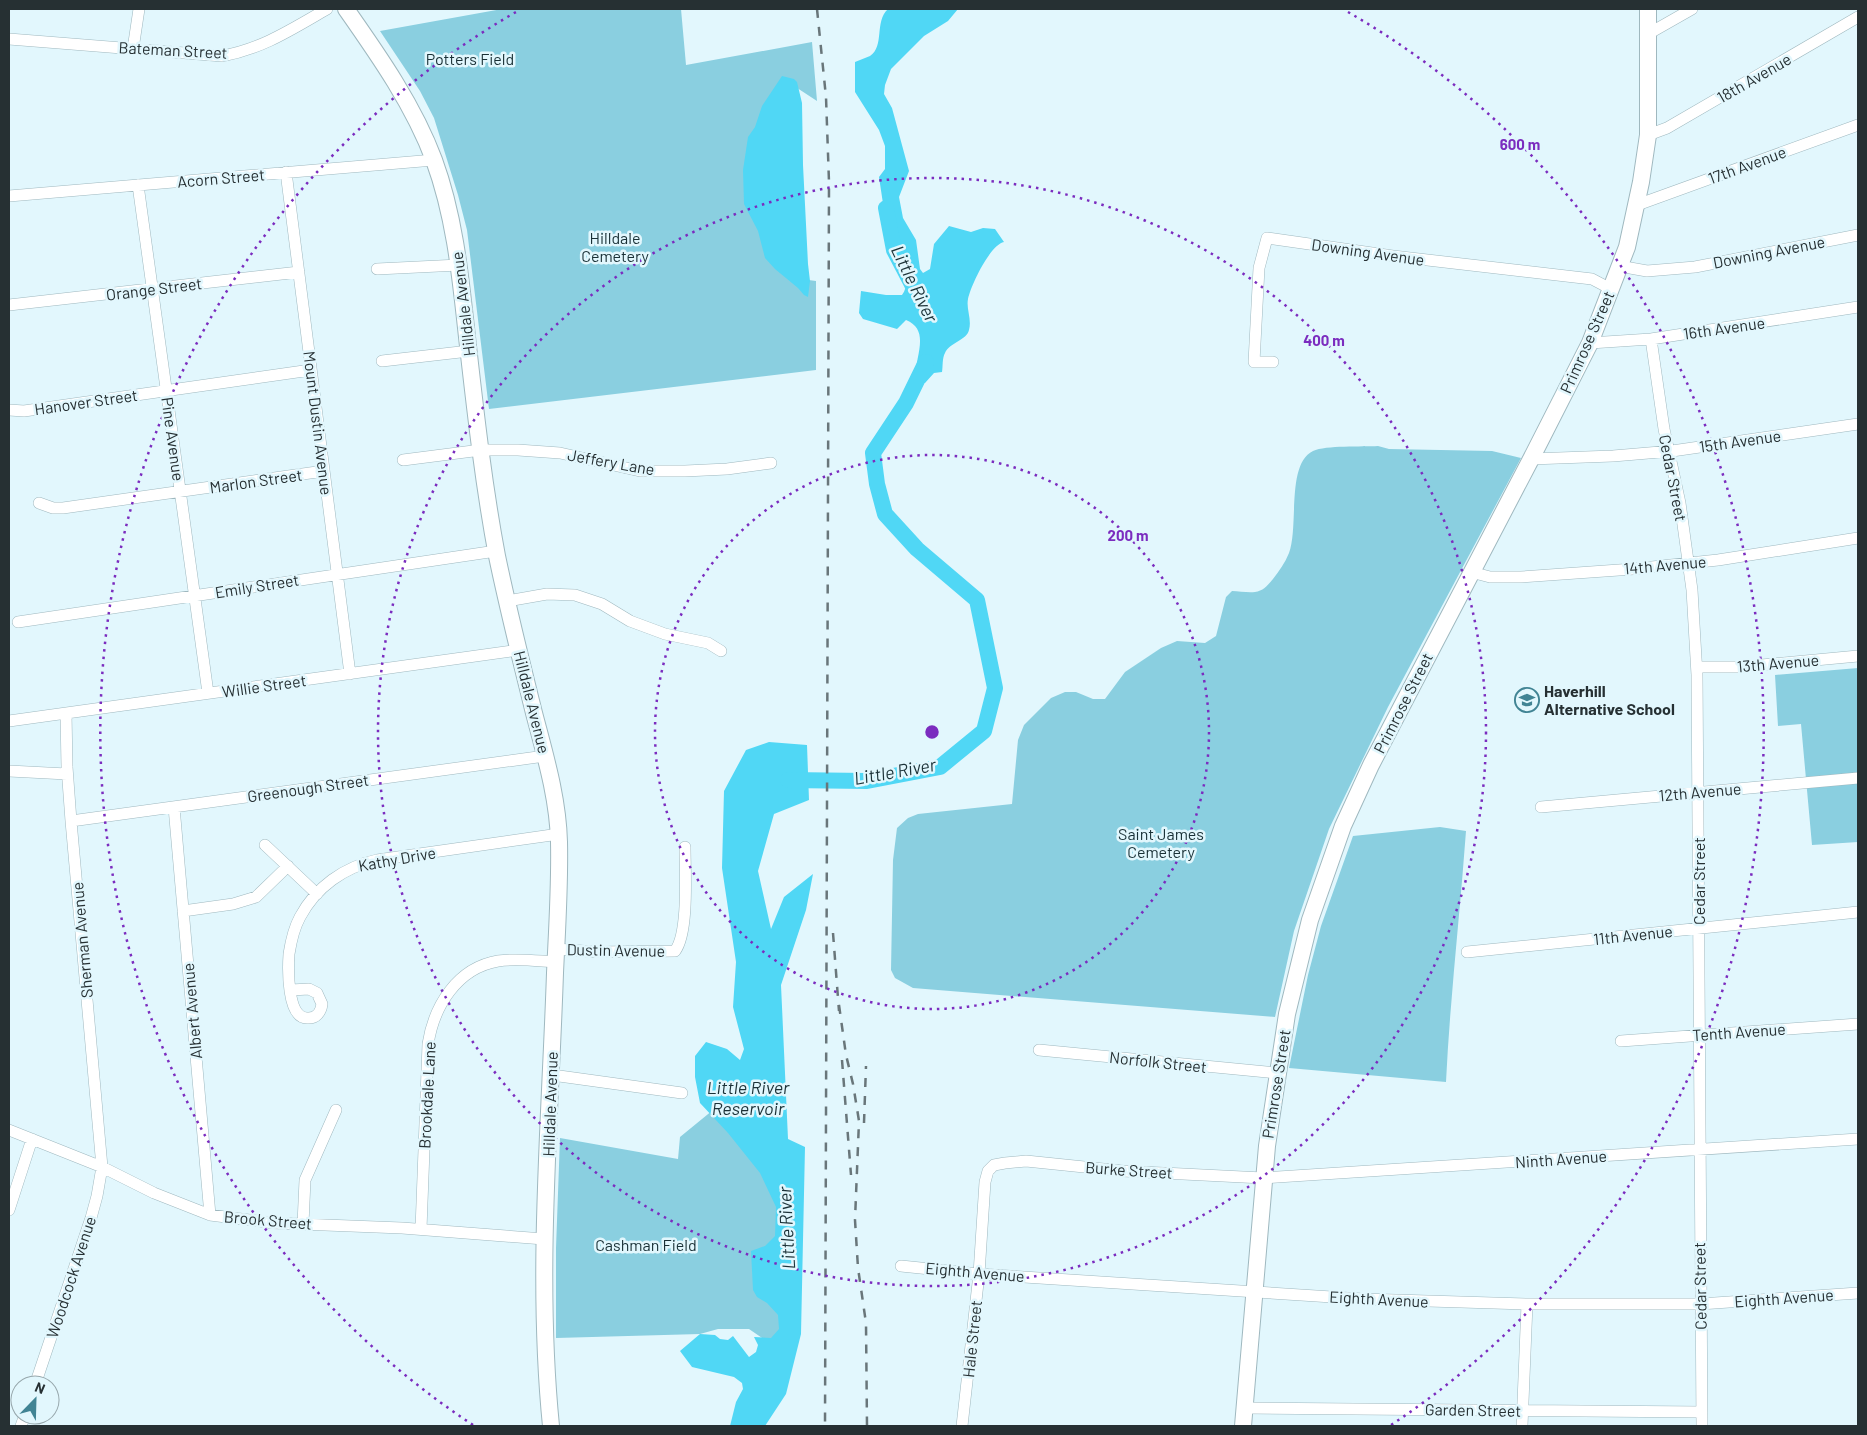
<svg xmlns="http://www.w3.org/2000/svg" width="1867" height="1435" font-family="Barlow,sans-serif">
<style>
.green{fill:#8acfe0}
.water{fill:#50d7f5}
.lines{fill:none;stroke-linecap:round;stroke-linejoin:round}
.river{stroke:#50d7f5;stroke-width:16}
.minor-casing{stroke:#9fb8bf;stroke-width:12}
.secondary-casing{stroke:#9fb8bf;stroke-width:18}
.minor{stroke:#fff;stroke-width:11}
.secondary{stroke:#fff;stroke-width:16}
.rail{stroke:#69767a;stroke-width:2.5;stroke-dasharray:9 9;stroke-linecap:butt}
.ring{fill:none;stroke:#7b2cbf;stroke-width:2.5;stroke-dasharray:2.5 5}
.labels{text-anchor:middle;stroke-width:5;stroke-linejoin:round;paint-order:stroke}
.street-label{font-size:16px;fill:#263033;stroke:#e2f7fd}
.park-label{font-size:16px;fill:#193036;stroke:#e2f7fd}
.poi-label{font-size:16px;font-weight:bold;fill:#263033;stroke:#e2f7fd;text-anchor:start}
.water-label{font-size:18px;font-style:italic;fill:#1c3238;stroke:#e2f7fd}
.centre{fill:#7b2cbf;stroke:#e2f7fd;stroke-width:2.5}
.ring-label{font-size:15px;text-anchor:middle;font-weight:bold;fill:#7b2cbf;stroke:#e2f7fd;stroke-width:5;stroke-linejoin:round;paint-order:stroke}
</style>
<rect width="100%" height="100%" fill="#e2f7fd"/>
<path class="green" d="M 502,9 L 681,9 L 686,65 L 812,42 L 817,101 L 788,82 L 801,279 L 816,281 L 816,370 L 489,409 L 467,230 L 458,195 L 434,118 L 420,91 L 380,31 Z
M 1378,446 L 1389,449 L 1492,451 L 1521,458 L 1388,707 L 1329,829 L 1294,931 L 1275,1017 L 913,988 L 895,978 L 891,970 L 893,860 L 897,828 L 908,818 L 918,814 L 1012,804 L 1018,740 L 1024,725 L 1051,698 L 1065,692 L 1076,692 L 1093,699 L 1105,699 L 1125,672 L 1161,648 L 1177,641 L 1205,643 L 1216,636 L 1226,597 L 1232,591 C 1239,591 1248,593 1255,592 C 1263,591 1268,585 1273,579 C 1279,571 1285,563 1289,553 C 1299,527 1286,464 1313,451 C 1326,445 1362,447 1378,446 Z
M 1858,668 L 1858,842 L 1812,845 L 1801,724 L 1778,726 L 1775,675 Z
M 1440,827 L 1466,831 C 1460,915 1450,998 1446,1082 L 1289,1068 L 1308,975 L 1321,926 L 1353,836 Z
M 713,1110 L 739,1132 L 778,1202 L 783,1312 L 781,1336 L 771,1344 L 749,1329 L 718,1329 L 700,1334 L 556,1338 L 556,1248 L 560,1138 L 678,1159 L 680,1137 Z"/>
<path class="water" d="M 888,9 L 958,9 L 948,21 L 924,36 L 891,69 L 885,85 L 884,94 L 892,108 L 909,171 L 899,197 L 903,218 L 916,240 L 920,269 L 923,273 L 930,269 L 934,244 L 949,226 L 971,232 L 983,228 L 995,229 L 1004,242 C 990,245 971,285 968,299 C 966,309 972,319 969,330 C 967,340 949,343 945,353 C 942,358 943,367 942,372 L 934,373 L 925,383 L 916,382 C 912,361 933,331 906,320 L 897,329 L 863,319 L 859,313 L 861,291 L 886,295 L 902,295 C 917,275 890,238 885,217 C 883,204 881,190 879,177 L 885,169 L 885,146 L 879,130 L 855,92 L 855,62 C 860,60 865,58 870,56 C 885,46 874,22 888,9 Z
M 782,76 L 794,79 L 797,82 L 802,103 L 803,165 L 808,264 L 810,281 L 808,297 L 804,295 L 798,288 L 775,269 L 765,258 L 758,231 L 744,204 L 743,170 L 748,137 L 755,127 L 762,106 Z
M 769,742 L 807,745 L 809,800 L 774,814 L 758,871 L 771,929 L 784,897 L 813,874 L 806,910 L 781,985 L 788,1139 L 805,1147 L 801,1334 L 786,1394 L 765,1426 L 730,1426 L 736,1402 L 743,1389 L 742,1383 L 734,1377 L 692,1367 L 680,1351 L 700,1334 L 715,1335 L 720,1339 L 728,1340 L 733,1336 L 749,1357 L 756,1352 L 758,1345 L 754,1337 L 771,1338 L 779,1329 L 778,1315 L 767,1303 L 757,1297 L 753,1290 L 751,1251 L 765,1246 L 775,1236 L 776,1207 L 760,1173 L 728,1133 L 700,1103 L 695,1077 L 695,1056 L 706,1042 L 727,1049 L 740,1060 L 744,1049 L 733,1007 L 736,962 L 722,868 L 724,791 L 746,750 Z"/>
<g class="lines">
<path class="river" d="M 886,208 L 894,250 L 915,290
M 788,780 L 867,781 L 940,767 L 984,731 L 995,688 L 977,600 L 917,549 L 885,514 L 877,484 L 873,453 L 906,403 L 926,362"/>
<defs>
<path id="minor" d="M 1648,34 L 1692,9
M 9,39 L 222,56 C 262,49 292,29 327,9
M 133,49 L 139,9
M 1648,135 L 1667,128 L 1858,17
M 286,172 L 350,674
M 138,185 L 208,693
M 9,196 L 434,160
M 1637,205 L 1858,125
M 1619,266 L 1647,271 L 1695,267 L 1858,235
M 377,269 L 459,265
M 9,305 L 299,272
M 1651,339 L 1664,429 L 1680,503 L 1692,590 L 1697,675 L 1702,1426
M 1590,343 L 1651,339 L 1858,307
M 382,361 L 469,351
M 1273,362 L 1254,362 L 1259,268 L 1267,238 L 1393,256 L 1592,279 L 1611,289
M 9,410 L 24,411 L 311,370
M 1531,459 L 1613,456 L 1672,451 L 1858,424
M 403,460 L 481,450 L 518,450 L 560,453 L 640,471 L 685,471 L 727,469 L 771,463
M 39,503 L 53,508 L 63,508 L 324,471
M 1471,572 L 1490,577 L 1521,577 L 1633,569 L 1718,560 L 1858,538
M 507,601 L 547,594 L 575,595 L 602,604 L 630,621 L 665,634 L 708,643 L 721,651
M 18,622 L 496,551
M 1697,667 L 1740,667 L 1858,656
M 9,721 L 519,650
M 9,771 L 67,774
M 174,807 L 210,1215
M 1541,807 L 1858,778
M 71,821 L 545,756
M 265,845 L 317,894
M 183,911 L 233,904 L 256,897 L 288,866
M 556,949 L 598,952 L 675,951 C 689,933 685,871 685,847
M 1467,952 L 1858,912
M 291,990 L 309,989 L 317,993 L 322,1004 C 321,1012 316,1019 307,1018 C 287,1018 288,969 289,954 C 291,941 294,928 300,917 C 316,887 344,867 377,860 L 559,834
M 1621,1041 L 1858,1024
M 1039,1050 L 1277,1073
M 552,1075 L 682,1093
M 9,1130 L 102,1167 L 154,1193 L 210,1215 L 274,1223 L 402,1228 L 544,1239
M 9,1210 L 32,1139
M 303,1224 L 305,1180 L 336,1110
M 421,1229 L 428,1044 C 434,1006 457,968 498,961 C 517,958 537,961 556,962
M 901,1266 L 979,1274 L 1363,1299 L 1527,1304 L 1700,1304 L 1858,1293
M 35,1385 L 91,1218 L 97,1196 L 102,1167 L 71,821 L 67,767 L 66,713
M 1245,1408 L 1702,1412
M 21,1426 L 25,1415
M 962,1426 L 979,1274 L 985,1182 L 988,1171 L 994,1165 L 1005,1163 L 1026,1161 L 1123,1171 L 1263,1178 L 1858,1139
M 1522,1426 L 1527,1304"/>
<path id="secondary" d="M 346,9 C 379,56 414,106 434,160 C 456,220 461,283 468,346 C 476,417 484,487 497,556 C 508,609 521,661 534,713 C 545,755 558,798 559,842 C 560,886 557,930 555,973 C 550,1124 536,1276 551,1426
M 1243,1426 L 1267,1146 L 1287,1014 L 1310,920 L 1343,826 L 1371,765 L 1531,459 L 1590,343 L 1627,247 L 1641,182 L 1648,135 L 1648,9"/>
</defs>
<use href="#minor" class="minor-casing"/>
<use href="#secondary" class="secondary-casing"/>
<use href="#minor" class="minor"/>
<use href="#secondary" class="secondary"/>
<path class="rail" d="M 817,9 L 826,97 L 829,182 L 825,1426
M 833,933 L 839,1011
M 839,1005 L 846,1055 L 853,1084 L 859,1121 L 855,1220 L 858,1268 L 866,1323 L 867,1426
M 842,1060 L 851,1175
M 864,1123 L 866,1066"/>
</g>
<g class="ring">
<circle cx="932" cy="732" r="277"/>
<circle cx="932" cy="732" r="554"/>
<path d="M473 1425A831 831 0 0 1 516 12M1348 12A831 831 0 0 1 1391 1425"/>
</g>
<defs>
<symbol id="school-ring" viewBox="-11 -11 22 22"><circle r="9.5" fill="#e2f7fd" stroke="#418494" stroke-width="1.5"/><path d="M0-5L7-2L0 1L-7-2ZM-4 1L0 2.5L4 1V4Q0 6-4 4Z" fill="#418494"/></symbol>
</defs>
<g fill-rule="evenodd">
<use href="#school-ring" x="1513" y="686" width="28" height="28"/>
</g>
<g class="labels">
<g class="street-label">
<text transform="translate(173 50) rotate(3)" y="6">Bateman Street</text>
<text transform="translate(1754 78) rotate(-30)" y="6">18th Avenue</text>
<text transform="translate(1747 165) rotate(-20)" y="6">17th Avenue</text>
<text transform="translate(221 178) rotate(-5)" y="6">Acorn Street</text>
<text transform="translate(1368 252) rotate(8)" y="6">Downing Avenue</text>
<text transform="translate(1769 252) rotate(-11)" y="6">Downing Avenue</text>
<text transform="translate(154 289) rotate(-7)" y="6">Orange Street</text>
<text transform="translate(463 304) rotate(-97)" y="6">Hilldale Avenue</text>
<text transform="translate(1724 328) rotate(-8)" y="6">16th Avenue</text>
<text transform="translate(1587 342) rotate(-66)" y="6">Primrose Street</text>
<text transform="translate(86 402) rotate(-8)" y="6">Hanover Street</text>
<text transform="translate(318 423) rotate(83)" y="6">Mount Dustin Avenue</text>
<text transform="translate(173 439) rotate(82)" y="6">Pine Avenue</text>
<text transform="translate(1740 441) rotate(-8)" y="6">15th Avenue</text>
<text transform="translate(611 462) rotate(10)" y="6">Jeffery Lane</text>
<text transform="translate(1673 478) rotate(79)" y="6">Cedar Street</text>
<text transform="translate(256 481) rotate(-8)" y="6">Marlon Street</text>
<text transform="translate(1665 565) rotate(-5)" y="6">14th Avenue</text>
<text transform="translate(257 586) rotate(-9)" y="6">Emily Street</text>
<text transform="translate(1778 663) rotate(-5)" y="6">13th Avenue</text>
<text transform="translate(264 686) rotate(-8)" y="6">Willie Street</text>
<text transform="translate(532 702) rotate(76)" y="6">Hilldale Avenue</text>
<text transform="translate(1403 703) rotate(-63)" y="6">Primrose Street</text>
<text transform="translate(308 788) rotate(-8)" y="6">Greenough Street</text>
<text transform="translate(1700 792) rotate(-5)" y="6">12th Avenue</text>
<text transform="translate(397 859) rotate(-10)" y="6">Kathy Drive</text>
<text transform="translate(1699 881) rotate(-90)" y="6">Cedar Street</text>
<text transform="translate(1633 935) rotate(-6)" y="6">11th Avenue</text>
<text transform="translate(82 940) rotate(-95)" y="6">Sherman Avenue</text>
<text transform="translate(616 950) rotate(1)" y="6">Dustin Avenue</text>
<text transform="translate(192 1011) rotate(-95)" y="6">Albert Avenue</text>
<text transform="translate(1739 1032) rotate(-4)" y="6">Tenth Avenue</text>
<text transform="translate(1158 1062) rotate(6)" y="6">Norfolk Street</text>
<text transform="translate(1276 1084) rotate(-81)" y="6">Primrose Street</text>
<text transform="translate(427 1095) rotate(-87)" y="6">Brookdale Lane</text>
<text transform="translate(550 1104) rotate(-88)" y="6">Hilldale Avenue</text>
<text transform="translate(1561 1159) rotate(-4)" y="6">Ninth Avenue</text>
<text transform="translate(1129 1170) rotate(4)" y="6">Burke Street</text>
<text transform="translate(268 1220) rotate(5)" y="6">Brook Street</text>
<text transform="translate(975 1272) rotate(5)" y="6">Eighth Avenue</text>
<text transform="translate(71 1277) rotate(-72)" y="6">Woodcock Avenue</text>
<text transform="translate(1700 1286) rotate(-91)" y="6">Cedar Street</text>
<text transform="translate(1784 1298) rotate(-4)" y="6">Eighth Avenue</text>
<text transform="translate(1379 1299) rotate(3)" y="6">Eighth Avenue</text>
<text transform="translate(972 1339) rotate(-84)" y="6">Hale Street</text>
<text transform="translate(1473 1410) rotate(1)" y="6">Garden Street</text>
</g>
<g class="park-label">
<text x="470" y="65">Potters Field</text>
<text x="615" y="244">Hilldale<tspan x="615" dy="18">Cemetery</tspan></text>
<text x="1161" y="840">Saint James<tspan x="1161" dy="18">Cemetery</tspan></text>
<text x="646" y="1251">Cashman Field</text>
</g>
<g class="poi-label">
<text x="1544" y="697">Haverhill<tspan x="1544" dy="18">Alternative School</tspan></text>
</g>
<g class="water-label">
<text transform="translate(914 284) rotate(64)" y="6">Little River</text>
<text transform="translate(895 772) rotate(-10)" y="6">Little River</text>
<text x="748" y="1094">Little River<tspan x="748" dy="21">Reservoir</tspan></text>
<text transform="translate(787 1228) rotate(-93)" y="6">Little River</text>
</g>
</g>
<circle cx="932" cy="732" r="8" class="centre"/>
<g class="ring-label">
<text x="1520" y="150">600 m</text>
<text x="1324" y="346">400 m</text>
<text x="1128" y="541">200 m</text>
</g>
<rect width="1867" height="1435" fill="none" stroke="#263033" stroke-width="20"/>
<g transform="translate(35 1400) rotate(23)"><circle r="24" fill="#e2f7fd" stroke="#97a7ac"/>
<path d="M0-4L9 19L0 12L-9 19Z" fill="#418494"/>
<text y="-8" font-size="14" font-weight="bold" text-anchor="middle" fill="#263033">N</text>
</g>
</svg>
